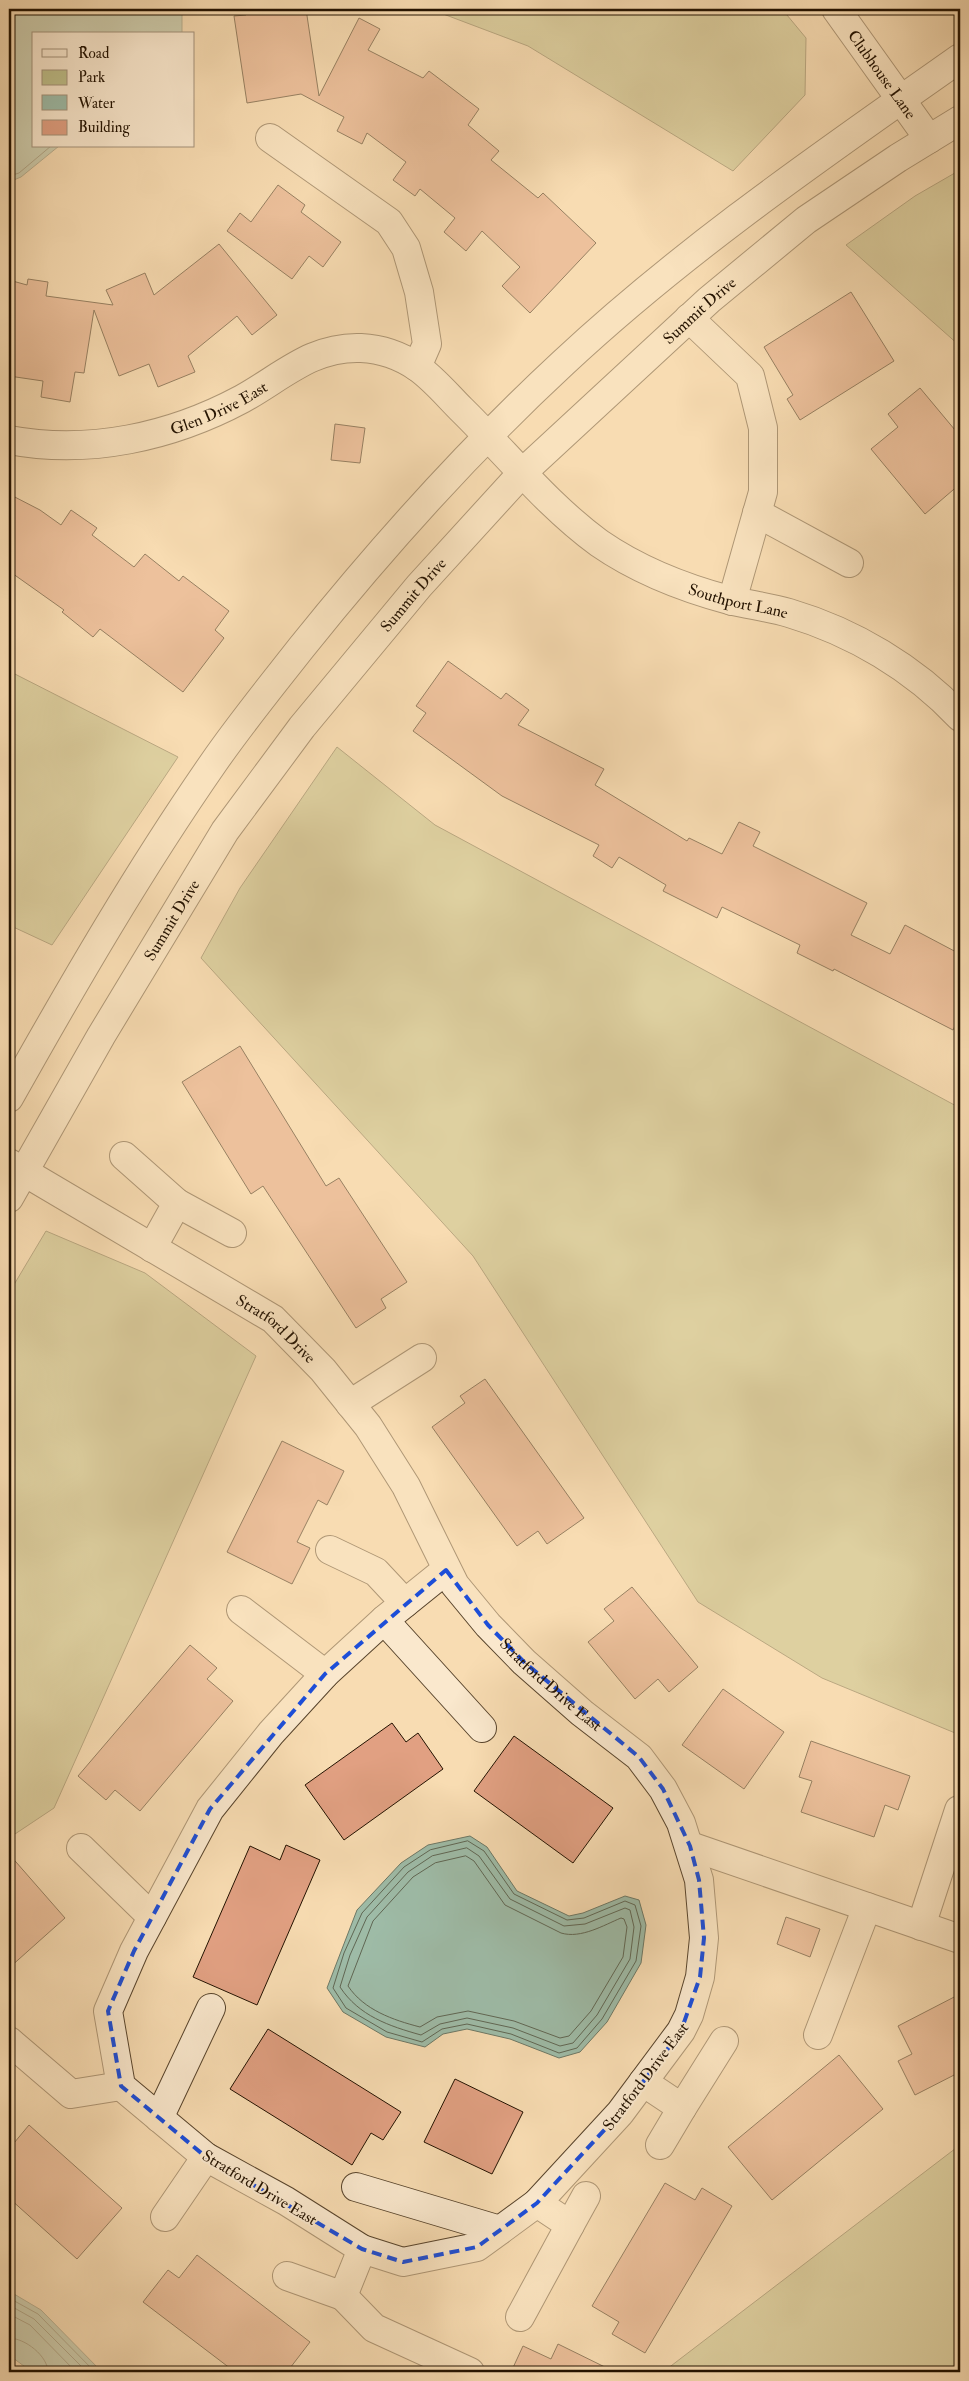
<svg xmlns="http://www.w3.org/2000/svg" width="969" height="2381" font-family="'IM FELL Double Pica',serif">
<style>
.green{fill:#bfc08b;stroke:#716946}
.water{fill:#9ebca8;stroke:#6d7865}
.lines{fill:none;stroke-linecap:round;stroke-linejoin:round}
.shore{stroke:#606754;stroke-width:1}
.building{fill:#e1a082;stroke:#231200}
.minor-casing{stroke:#58442c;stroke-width:30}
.minor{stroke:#fae8cd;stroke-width:28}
.marked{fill:none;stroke:#1d4ed8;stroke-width:4;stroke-dasharray:10 6;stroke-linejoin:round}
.labels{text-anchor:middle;stroke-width:4;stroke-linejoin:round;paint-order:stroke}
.street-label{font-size:16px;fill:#231200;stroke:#fae8cd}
</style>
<rect width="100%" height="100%" fill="#f8dcb2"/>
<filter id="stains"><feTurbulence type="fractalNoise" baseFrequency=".004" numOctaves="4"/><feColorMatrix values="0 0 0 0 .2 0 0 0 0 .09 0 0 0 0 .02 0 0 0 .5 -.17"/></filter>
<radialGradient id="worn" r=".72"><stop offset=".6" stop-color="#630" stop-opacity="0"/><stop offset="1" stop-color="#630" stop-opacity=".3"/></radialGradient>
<path class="green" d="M 430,9 L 782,9 L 806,38 L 805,95 L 733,171 L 528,46 Z
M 960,170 L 960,346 L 846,245 L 915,196 Z
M 9,671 L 178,757 L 52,945 L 9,925 Z
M 337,747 L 435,825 L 960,1108 L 960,1735 L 822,1678 L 698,1602 L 473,1256 L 201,958 L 240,888 Z
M 46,1231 L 145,1273 L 256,1356 L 54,1808 L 9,1838 L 9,1293 Z
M 960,2145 L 960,2372 L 663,2372 Z"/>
<path class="water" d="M 9,9 L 182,9 L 182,34 L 34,34 L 34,146 L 59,146 L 21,177 L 9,182 Z
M 470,1836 L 487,1847 L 517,1891 L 569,1916 L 583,1913 L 625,1896 L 639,1900 L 646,1925 L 641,1963 L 607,2022 L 580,2052 L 559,2058 L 510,2039 L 467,2029 L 443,2034 L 425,2047 L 386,2037 L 343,2012 L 327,1988 L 357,1910 L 401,1863 L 428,1845 Z
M 9,2291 L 41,2310 L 102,2372 L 32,2372 L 9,2355 Z"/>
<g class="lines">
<path class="shore" d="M 9,176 L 19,173 L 51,146
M 468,1841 L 484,1851 L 514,1894 L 567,1920 L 584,1918 L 625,1901 L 635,1905 L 641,1926 L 636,1961 L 602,2019 L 577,2048 L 559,2053 L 511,2034 L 467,2024 L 442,2029 L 422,2042 L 387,2032 L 346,2008 L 333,1988 L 344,1953 L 362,1913 L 404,1867 L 430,1850 Z
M 467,1848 L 479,1856 L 510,1899 L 564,1926 L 585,1924 L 625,1908 L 630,1910 L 634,1927 L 630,1959 L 597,2015 L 573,2043 L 560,2046 L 513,2028 L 467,2018 L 440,2024 L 421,2035 C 389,2026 359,2016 340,1987 L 350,1955 L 367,1917 L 408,1872 L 432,1856 Z
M 466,1856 L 474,1861 L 505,1905 L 561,1933 C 581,1939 604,1925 621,1918 L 624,1919 L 627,1927 L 623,1957 L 591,2011 L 569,2036 L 560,2038 L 514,2021 L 468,2011 L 437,2017 L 420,2027 C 393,2020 364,2010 348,1986 L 373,1921 L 413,1877 L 435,1863 Z
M 9,2298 L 38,2314 L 95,2372
M 9,2305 L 34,2319 L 87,2372
M 9,2314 L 30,2325 L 76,2372
M 9,2338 C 25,2338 48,2356 48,2372"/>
</g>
<path class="building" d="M 245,9 L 306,9 L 319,96 L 359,18 L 380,29 L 368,50 L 423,78 L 429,71 L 479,109 L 468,125 L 499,151 L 491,160 L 538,198 L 543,193 L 596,243 L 530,313 L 502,286 L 520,267 L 482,231 L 466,251 L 444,232 L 455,218 L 420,189 L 415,196 L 393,180 L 406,162 L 367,133 L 362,144 L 337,131 L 344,117 L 301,94 L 247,103 L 234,16 L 246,15 Z
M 278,185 L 305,205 L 301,212 L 341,242 L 323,267 L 309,256 L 292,279 L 227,231 L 240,213 L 251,222 Z
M 219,244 L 277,315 L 252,335 L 237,316 L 188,356 L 195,372 L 158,387 L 149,364 L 119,376 L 94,310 L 84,373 L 75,372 L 70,402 L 41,397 L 43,381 L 9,376 L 9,280 L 27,285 L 28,279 L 48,282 L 46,296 L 113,305 L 106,290 L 145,273 L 154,295 Z
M 851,292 L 894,361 L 800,420 L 787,399 L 793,395 L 764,347 Z
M 920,388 L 960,436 L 960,484 L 925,514 L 871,449 L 898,427 L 888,414 Z
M 335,424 L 365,428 L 360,463 L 331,460 Z
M 9,494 L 40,510 L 61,525 L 71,510 L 97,528 L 92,535 L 134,567 L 145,554 L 179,581 L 183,576 L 229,611 L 215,630 L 224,638 L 183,692 L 100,629 L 93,637 L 62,612 L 64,610 L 9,571 Z
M 448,661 L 501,699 L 506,693 L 529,710 L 518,725 L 604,769 L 595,785 L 687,841 L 689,838 L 722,854 L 739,822 L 760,832 L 753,846 L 867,903 L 851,935 L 890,954 L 905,925 L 960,954 L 960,1016 L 953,1030 L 834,969 L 833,971 L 797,953 L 800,945 L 722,907 L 717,918 L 663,891 L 666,885 L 619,857 L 612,868 L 593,856 L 599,845 L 502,796 L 413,731 L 426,713 L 416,706 Z
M 240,1046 L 326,1186 L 339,1178 L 407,1282 L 381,1299 L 386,1308 L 356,1328 L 263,1186 L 251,1194 L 182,1082 Z
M 485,1379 L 584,1518 L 547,1544 L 538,1531 L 517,1546 L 432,1427 L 465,1403 L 460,1396 Z
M 282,1441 L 344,1471 L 327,1505 L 318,1500 L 297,1542 L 310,1548 L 292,1584 L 227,1552 Z
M 632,1587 L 698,1667 L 669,1692 L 658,1679 L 635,1699 L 588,1642 L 614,1621 L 604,1609 Z
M 190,1645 L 217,1668 L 207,1679 L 233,1701 L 140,1811 L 115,1790 L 106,1800 L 78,1776 Z
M 723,1689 L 784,1732 L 744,1789 L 682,1745 Z
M 392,1723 L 406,1742 L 418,1733 L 443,1769 L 344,1840 L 305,1785 Z
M 514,1736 L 613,1808 L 573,1863 L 474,1791 Z
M 811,1741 L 910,1776 L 898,1810 L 885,1805 L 874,1837 L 801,1812 L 812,1781 L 799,1777 Z
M 286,1845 L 320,1860 L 257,2005 L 193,1977 L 250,1846 L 280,1860 Z
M 9,1854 L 65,1918 L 9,1968 Z
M 786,1917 L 820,1929 L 810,1957 L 777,1944 Z
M 960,1994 L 960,2072 L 915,2095 L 898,2061 L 912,2054 L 898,2026 Z
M 268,2029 L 401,2112 L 383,2140 L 371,2133 L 352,2165 L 230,2089 Z
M 839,2055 L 883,2109 L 772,2200 L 728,2147 Z
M 455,2079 L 523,2112 L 492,2174 L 424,2142 Z
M 29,2125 L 122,2208 L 77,2259 L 9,2198 L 9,2149 Z
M 665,2183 L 695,2200 L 702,2188 L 732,2206 L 645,2353 L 612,2334 L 619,2322 L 592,2306 Z
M 197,2255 L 310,2342 L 287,2372 L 235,2372 L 143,2302 L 168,2270 L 179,2278 Z
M 558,2344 L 615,2372 L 511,2372 L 523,2346 L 551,2359 Z"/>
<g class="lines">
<defs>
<g id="minor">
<path id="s1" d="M 836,9 L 929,139"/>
<path d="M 270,138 L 389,222 L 406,248 L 419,292 L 427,344 L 417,367"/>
<path d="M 689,318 L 750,376 L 763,428 L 763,492 L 732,601"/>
<path id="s2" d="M 9,440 C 89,455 171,437 242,399 C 282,377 312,346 361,348 C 381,349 401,356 417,367 C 434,379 447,395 461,409 C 507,454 547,505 599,543 C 638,570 684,588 729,600 C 749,605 769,607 789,613 C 853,632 914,668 960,717"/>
<path d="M 757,513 L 849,563"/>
<path d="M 9,1098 C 73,984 139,870 214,762 C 241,723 272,685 301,648 C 382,547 468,451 563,363 C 685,249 824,154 960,58"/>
<path d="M 124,1156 L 177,1203 L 152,1248"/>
<path id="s3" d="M 9,1163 L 273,1319 L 323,1370 L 368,1426 L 406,1486 L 455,1585 L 488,1625 L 524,1662 L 582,1713 L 639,1757 L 663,1789 L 681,1823 L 699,1880 L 704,1938 L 700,1977 L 689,2015 L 681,2031 L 620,2113 L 537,2203 L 477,2247 L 403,2262 L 362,2249 L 286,2201 L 206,2157 L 121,2086 L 108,2011 L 134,1951 L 210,1809 L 271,1733 L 325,1674 L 384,1620 L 446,1570"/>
<path id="s4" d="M 9,1198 L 101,1036 L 225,831 L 302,727 L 419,586 L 523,472 L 709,300 L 806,220 L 898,158 L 960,120"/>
<path d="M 177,1203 L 232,1233"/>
<path d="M 350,1404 L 422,1358"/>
<path d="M 330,1550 L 376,1572 L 405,1603"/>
<path d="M 241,1610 L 325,1674"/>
<path d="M 384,1620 L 482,1728"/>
<path d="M 690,1846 L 960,1939"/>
<path d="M 81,1848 L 152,1917"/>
<path d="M 921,1926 L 959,1810"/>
<path d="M 818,2035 L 867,1907"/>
<path d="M 9,2041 L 71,2094 L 121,2086"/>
<path d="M 643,2082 L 682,2108 L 724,2041"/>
<path d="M 159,2118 L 211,2008"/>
<path d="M 660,2145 L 682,2108"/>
<path d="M 356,2187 L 500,2230"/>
<path d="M 165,2217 L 206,2157"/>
<path d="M 570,2225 L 586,2196"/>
<path d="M 287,2276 L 343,2296 L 362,2249"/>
<path d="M 343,2296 L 374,2328 L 470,2372"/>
<path d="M 520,2317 L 570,2225 L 537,2203"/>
</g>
</defs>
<use href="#minor" class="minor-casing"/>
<use href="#minor" class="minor"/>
</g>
<path d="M0 0H969V2381H0ZM 446,1570 L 488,1625 L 524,1662 L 639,1757 L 663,1789 L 690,1846 L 699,1880 L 704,1938 L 700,1977 L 681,2031 L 620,2113 L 537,2203 L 477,2247 L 403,2262 L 362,2249 L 206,2157 L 121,2086 L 108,2011 L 134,1951 L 210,1809 L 325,1674 Z" fill="#f8dcb2" fill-opacity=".55" fill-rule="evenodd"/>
<path class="marked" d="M 446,1570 L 488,1625 L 524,1662 L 639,1757 L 663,1789 L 690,1846 L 699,1880 L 704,1938 L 700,1977 L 681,2031 L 620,2113 L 537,2203 L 477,2247 L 403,2262 L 362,2249 L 206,2157 L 121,2086 L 108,2011 L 134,1951 L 210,1809 L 325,1674 Z"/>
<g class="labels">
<g class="street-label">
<text dy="6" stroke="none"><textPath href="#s1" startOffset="80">Clubhouse Lane</textPath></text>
<text dy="6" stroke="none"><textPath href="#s4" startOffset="1132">Summit Drive</textPath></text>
<text dy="6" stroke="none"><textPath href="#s2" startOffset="216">Glen Drive East</textPath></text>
<text dy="6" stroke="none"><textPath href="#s4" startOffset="728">Summit Drive</textPath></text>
<text dy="6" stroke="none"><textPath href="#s2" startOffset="838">Southport Lane</textPath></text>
<text dy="6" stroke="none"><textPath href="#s4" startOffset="322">Summit Drive</textPath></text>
<text dy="6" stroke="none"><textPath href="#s3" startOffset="315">Stratford Drive</textPath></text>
<text dy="6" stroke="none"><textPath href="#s3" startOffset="770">Stratford Drive East</textPath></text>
<text transform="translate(645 2076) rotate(-53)" y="6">Stratford Drive East</text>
<text transform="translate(260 2187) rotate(31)" y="6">Stratford Drive East</text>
</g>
</g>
<rect width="969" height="2381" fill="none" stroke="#f8dcb2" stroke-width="30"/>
<rect x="10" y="10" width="949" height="2361" fill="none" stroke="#231200" stroke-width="2.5"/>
<rect x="15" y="15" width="939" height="2351" fill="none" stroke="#231200"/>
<rect x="32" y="32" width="162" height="115" fill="#fae8cd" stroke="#a4927b"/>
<rect x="42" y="49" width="25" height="8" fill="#fae8cd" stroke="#a4927b"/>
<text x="78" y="58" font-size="15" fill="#231200">Road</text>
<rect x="42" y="70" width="25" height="15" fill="#bfc08b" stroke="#a4927b"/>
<text x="78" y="82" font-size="15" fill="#231200">Park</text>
<rect x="42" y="95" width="25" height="15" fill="#9ebca8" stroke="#a4927b"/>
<text x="78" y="108" font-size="15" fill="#231200">Water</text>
<rect x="42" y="120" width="25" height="15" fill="#e1a082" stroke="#a4927b"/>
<text x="78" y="132" font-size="15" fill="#231200">Building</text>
<rect width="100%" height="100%" filter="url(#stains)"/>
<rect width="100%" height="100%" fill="url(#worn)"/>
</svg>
